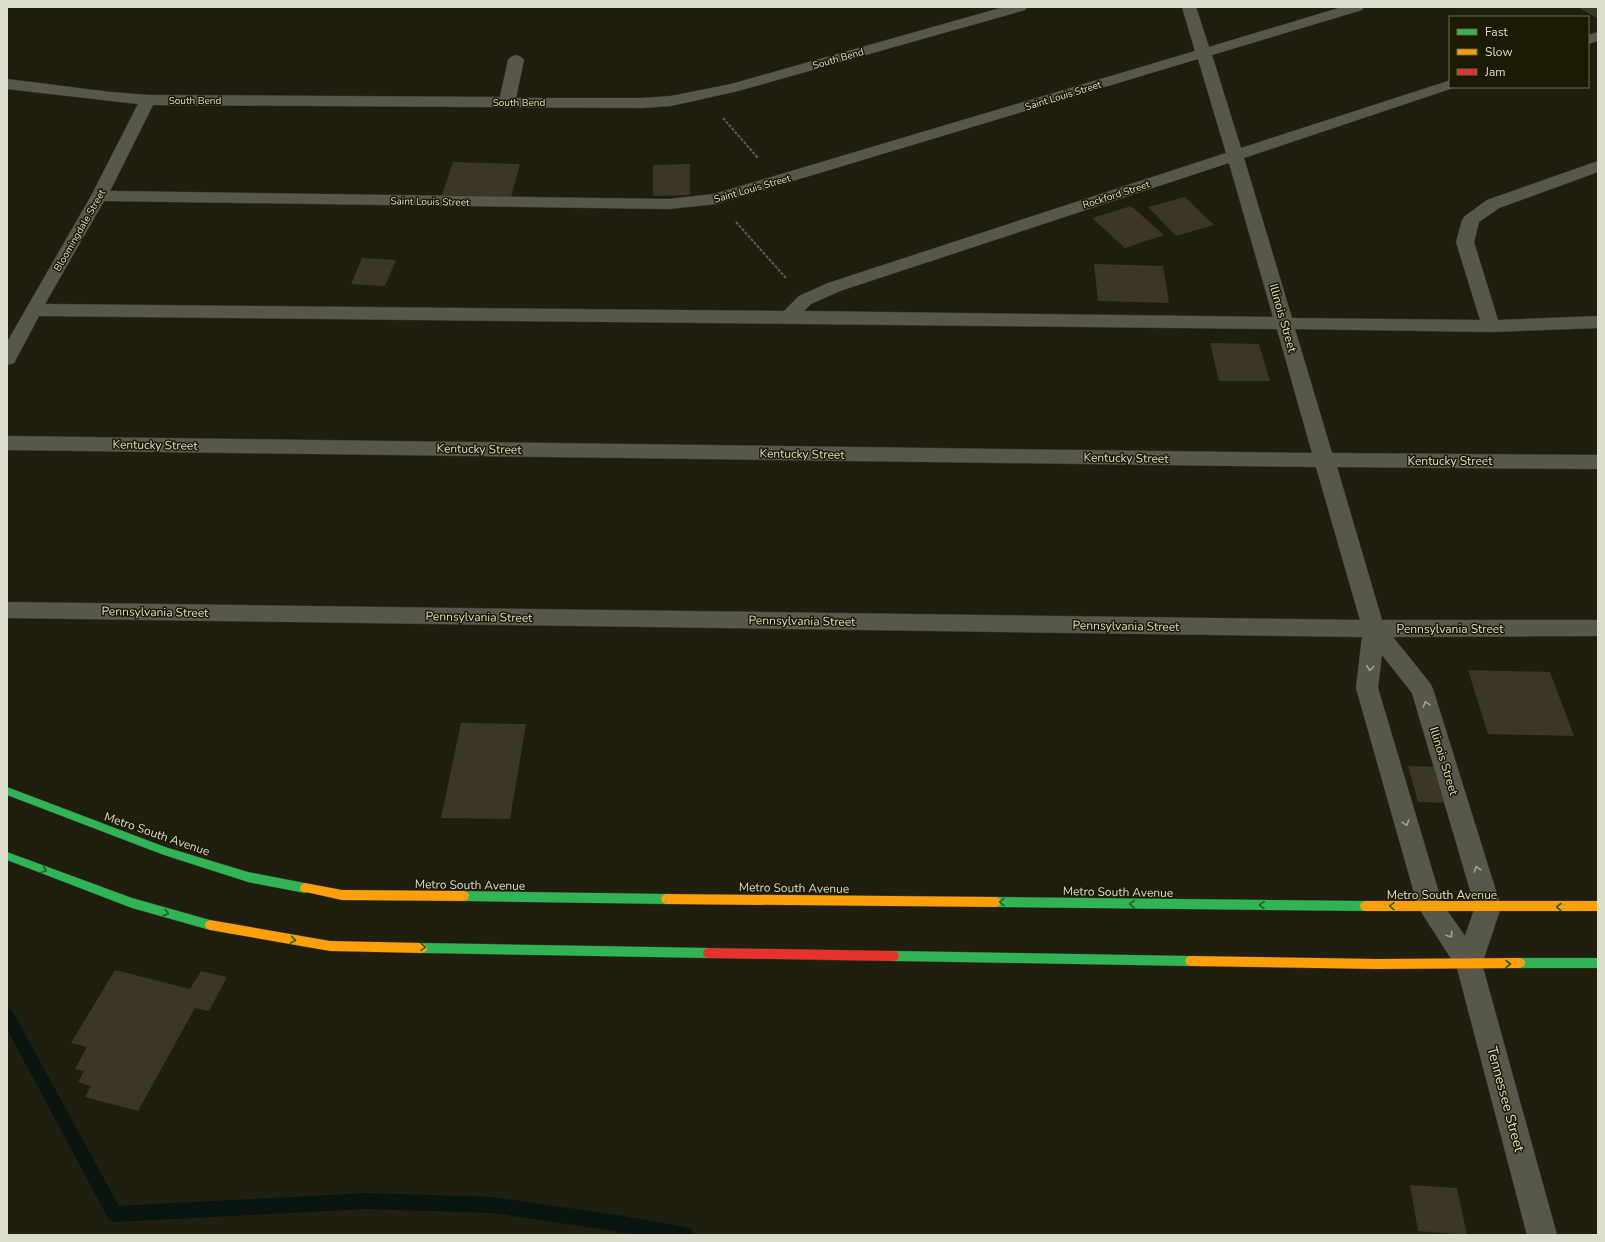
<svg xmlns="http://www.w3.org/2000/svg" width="1605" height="1242" font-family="'Nunito Sans',sans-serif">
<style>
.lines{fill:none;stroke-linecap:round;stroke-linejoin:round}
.stream{fill:#08140e;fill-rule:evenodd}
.building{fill:#3c3627}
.street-casing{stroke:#38372d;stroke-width:1}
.fast-casing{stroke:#38372d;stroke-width:1}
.slow-casing{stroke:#38372d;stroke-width:1}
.jam-casing{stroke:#38372d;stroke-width:1}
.path{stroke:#5e5e54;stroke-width:2;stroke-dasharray:3 1.5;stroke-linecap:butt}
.street{fill:#57574c;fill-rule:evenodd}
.fast{fill:#30b455;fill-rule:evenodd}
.slow{fill:#ff9f0a;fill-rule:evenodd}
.jam{fill:#e5322d;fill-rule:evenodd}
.oneway{stroke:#a1a193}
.oneway2{stroke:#255f27}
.labels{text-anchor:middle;stroke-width:3;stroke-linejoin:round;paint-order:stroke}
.far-street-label{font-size:10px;fill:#ddddcd;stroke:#1c1a02}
.street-label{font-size:12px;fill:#ddddcd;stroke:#1c1a02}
.near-street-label{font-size:14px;fill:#ddddcd;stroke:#1c1a02}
</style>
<rect width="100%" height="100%" fill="#201e0f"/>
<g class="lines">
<path class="stream" d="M 7,1008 L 12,1010 L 119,1206 L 366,1193 L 493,1197 L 624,1216 L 686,1227 L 692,1229 L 694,1235 L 641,1235 L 493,1213 L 366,1209 L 115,1222 L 109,1220 L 7,1029 Z"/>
</g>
<path class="building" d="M 1578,7 L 1598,7 L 1598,19 Z
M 453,162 L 520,164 L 511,197 L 442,195 Z
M 690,164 L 690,195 L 653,196 L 653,165 Z
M 1185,197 L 1214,225 L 1176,236 L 1148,207 Z
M 1131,206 L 1164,235 L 1125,248 L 1092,218 Z
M 362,258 L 396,260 L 385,286 L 351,284 Z
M 1094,264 L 1163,266 L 1169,303 L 1098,301 Z
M 1210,343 L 1259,344 L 1270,381 L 1219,381 Z
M 1468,670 L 1550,672 L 1574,736 L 1488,734 Z
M 461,723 L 526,724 L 510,819 L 441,818 Z
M 1408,766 L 1439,767 L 1449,803 L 1418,802 Z
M 115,970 L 190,989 L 201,971 L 227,977 L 209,1011 L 195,1008 L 138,1111 L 85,1097 L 91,1086 L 78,1082 L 84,1071 L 75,1069 L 87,1047 L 71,1043 Z
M 1410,1185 L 1457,1188 L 1467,1235 L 1418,1231 Z"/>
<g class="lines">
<defs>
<path id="street" d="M 1004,7 L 1027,7 L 1025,10 L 738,91 L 671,106 L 642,108 L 153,105 L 110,191 L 669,199 L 714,194 L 1195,51 L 1182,7 L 1196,7 L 1209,47 L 1342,7 L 1364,7 L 1362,10 L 1212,55 L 1241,148 L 1445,82 L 1450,80 L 1450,87 L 1456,87 L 1244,158 L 1292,318 L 1480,320 L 1456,242 L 1462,220 L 1465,216 L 1487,200 L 1598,161 L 1598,172 L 1499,208 L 1479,222 L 1474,242 L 1498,320 L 1598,316 L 1598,328 L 1491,332 L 1295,329 L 1332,453 L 1598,455 L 1598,469 L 1337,467 L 1382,620 L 1598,620 L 1598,636 L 1393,637 L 1430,683 L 1433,689 L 1501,907 L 1482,964 L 1557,1235 L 1527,1235 L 1457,968 L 1418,907 L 1356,688 L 1362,637 L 7,618 L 7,602 L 1360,620 L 1316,467 L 7,450 L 7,436 L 1312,453 L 1277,329 L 39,316 L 14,363 L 7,365 L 7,342 L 91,196 L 138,104 L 7,89 L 7,79 L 110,92 L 148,95 L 500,97 L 508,60 L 511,57 L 516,55 L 521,57 L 524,60 L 516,98 L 642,98 L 671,96 L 731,84 ZM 1198,59 L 1226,153 L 828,283 L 799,296 L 784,311 L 45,304 L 104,201 L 669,209 L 716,204 ZM 1229,163 L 1273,317 L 804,311 L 811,304 L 840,291 ZM 1382,655 L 1412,693 L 1475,907 L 1465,936 L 1442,903 L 1378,688 Z
M 1598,32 L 1598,41 L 1588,44 L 1588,35 Z"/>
<path id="fast" d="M 7,787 L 165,847 L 248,872 L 305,883 L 309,885 L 310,888 L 309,891 L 305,893 L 248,882 L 164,855 L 7,795 Z
M 7,852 L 132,898 L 210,920 L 214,922 L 215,925 L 214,928 L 210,930 L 132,908 L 7,860 Z
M 464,891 L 666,894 L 670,896 L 671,899 L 670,902 L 666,904 L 464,901 L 460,899 L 459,896 L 460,893 Z
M 996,897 L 1365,901 L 1369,903 L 1370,906 L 1369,909 L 1365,911 L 996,907 L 992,905 L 991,902 L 992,899 Z
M 422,943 L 708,948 L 712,950 L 713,953 L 712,956 L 708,958 L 422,953 L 418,951 L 417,948 L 418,945 Z
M 894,951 L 1190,956 L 1194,958 L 1195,961 L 1194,964 L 1190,966 L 894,961 L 890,959 L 889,956 L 890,953 Z
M 1520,958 L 1598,958 L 1598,968 L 1520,968 L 1516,966 L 1515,963 L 1516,960 Z"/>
<path id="slow" d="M 305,883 L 342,890 L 464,891 L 468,893 L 469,896 L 468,899 L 464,901 L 342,900 L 301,891 L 300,888 L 301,885 Z
M 666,894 L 996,897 L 1000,899 L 1001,902 L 1000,905 L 996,907 L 666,904 L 662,902 L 661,899 L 662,896 Z
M 1365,901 L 1598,901 L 1598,911 L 1365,911 L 1361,909 L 1360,906 L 1361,903 Z
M 210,920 L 330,941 L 422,943 L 426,945 L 427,948 L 426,951 L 422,953 L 330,951 L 210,930 L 206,928 L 205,925 L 206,922 Z
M 1190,956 L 1377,959 L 1520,958 L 1524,960 L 1525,963 L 1524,966 L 1520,968 L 1377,969 L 1190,966 L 1186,964 L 1185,961 L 1186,958 Z"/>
<path id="jam" d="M 708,948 L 894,951 L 898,953 L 899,956 L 898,959 L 894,961 L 708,958 L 704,956 L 703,953 L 704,950 Z"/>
</defs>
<use href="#street" class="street-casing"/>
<use href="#fast" class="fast-casing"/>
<use href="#slow" class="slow-casing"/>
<use href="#jam" class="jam-casing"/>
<path class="path" d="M 723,118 L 758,158
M 736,222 L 786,278"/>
<use href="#street" class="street"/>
<use href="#fast" class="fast"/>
<use href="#slow" class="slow"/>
<use href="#jam" class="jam"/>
</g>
<defs><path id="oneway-chevron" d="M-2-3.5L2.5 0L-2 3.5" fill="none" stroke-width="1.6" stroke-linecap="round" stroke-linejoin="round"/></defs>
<g class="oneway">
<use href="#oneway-chevron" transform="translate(1370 668) rotate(97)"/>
<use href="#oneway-chevron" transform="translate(1426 704) rotate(-107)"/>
<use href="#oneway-chevron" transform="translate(1406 823) rotate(73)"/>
<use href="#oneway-chevron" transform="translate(1477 869) rotate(-107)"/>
<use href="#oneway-chevron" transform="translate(1450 935) rotate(56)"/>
</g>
<g class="oneway2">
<use href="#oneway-chevron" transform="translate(44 870) rotate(20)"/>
<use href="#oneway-chevron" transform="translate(1002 902) rotate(-179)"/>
<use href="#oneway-chevron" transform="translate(1132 904) rotate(-179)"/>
<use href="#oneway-chevron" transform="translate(1262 905) rotate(-179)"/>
<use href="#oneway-chevron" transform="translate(1392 906) rotate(-179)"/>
<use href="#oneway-chevron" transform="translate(1559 907) rotate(180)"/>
<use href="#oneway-chevron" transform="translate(166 913) rotate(16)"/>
<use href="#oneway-chevron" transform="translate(293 940) rotate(9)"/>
<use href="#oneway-chevron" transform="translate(423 947) rotate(1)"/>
<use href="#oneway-chevron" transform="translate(1508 964)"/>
</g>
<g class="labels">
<g class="far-street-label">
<text transform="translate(838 58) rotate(-16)" y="4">South Bend</text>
<text transform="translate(1063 95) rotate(-17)" y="4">Saint Louis Street</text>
<text x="195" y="104">South Bend</text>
<text x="519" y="106">South Bend</text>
<text transform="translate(752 188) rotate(-16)" y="4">Saint Louis Street</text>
<text transform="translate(1116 194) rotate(-18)" y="4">Rockford Street</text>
<text transform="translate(430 201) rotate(1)" y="4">Saint Louis Street</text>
<text transform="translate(79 230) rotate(-60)" y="4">Bloomingdale Street</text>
</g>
<g class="street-label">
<text transform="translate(1283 318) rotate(74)" y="4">Illinois Street</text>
<text transform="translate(155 445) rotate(1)" y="4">Kentucky Street</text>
<text transform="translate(479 449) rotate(1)" y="4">Kentucky Street</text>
<text transform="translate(802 454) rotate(1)" y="4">Kentucky Street</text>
<text transform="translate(1126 458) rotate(1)" y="4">Kentucky Street</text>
<text x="1450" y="465">Kentucky Street</text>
<text transform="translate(155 612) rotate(1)" y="4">Pennsylvania Street</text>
<text transform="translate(479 617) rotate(1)" y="4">Pennsylvania Street</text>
<text transform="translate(802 621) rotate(1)" y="4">Pennsylvania Street</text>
<text transform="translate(1126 626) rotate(1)" y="4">Pennsylvania Street</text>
<text x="1450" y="633">Pennsylvania Street</text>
<text transform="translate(1444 761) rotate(73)" y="4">Illinois Street</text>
<text transform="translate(157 834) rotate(19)" y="4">Metro South Avenue</text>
<text transform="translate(470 885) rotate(1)" y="4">Metro South Avenue</text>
<text transform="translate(794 888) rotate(1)" y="4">Metro South Avenue</text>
<text transform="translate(1118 892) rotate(1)" y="4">Metro South Avenue</text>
<text x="1442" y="899">Metro South Avenue</text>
</g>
<g class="near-street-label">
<text transform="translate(1506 1099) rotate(75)" y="5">Tennessee Street</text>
</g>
</g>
<rect width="1605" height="1242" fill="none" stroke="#ddddcd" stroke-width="16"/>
<rect x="1449" y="16" width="140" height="72" fill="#1c1a02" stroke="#696853"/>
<rect x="1457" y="29" width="20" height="6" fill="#30b455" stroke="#696853"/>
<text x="1485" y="36" font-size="12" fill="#ddddcd">Fast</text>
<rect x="1457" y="49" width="20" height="6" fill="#ff9f0a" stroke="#696853"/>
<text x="1485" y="56" font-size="12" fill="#ddddcd">Slow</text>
<rect x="1457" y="69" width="20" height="6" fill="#e5322d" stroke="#696853"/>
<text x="1485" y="76" font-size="12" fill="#ddddcd">Jam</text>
</svg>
